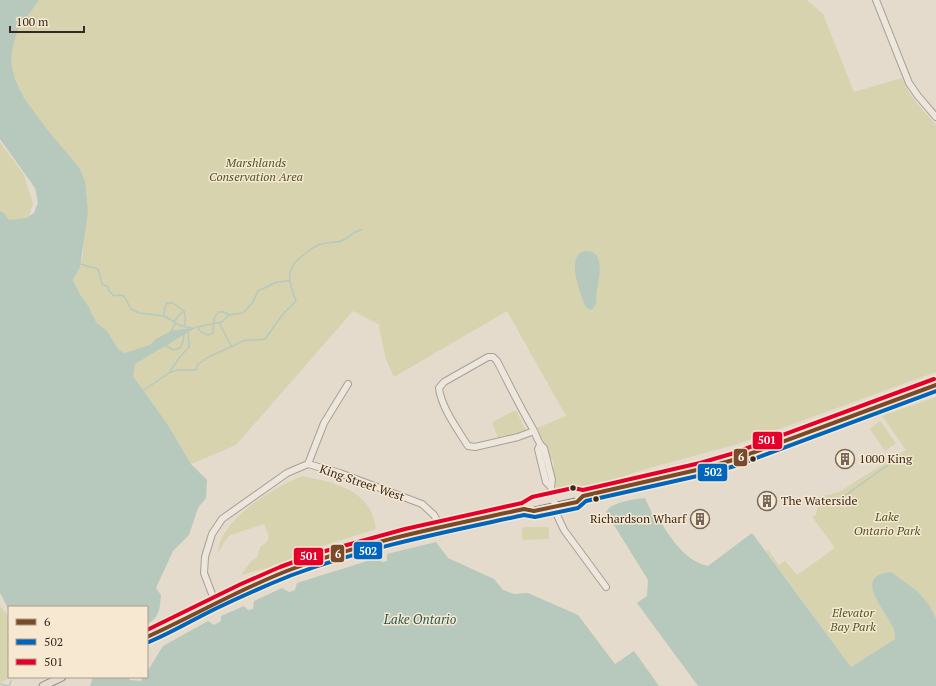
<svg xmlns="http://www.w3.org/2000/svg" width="936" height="686" font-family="'PT Serif',serif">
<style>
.green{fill:#d7d3ae}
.water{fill:#b7c9bd}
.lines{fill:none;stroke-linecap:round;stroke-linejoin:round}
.stream{stroke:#b7c9bd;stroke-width:1.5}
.minor-casing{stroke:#a9a095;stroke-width:8}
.major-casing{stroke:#8e867c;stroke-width:9}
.minor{stroke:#ece6dd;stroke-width:6}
.major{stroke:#e4dccf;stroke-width:7}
.bus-1-casing{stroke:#f6e8d1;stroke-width:7}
.bus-2-casing{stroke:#f6e8d1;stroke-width:7}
.bus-3-casing{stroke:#f6e8d1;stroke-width:7}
.bus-1{stroke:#7a4b2a;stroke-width:4}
.bus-2{stroke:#0065bd;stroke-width:4}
.bus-3{stroke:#e4002b;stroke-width:4}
.bus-dot{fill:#38281d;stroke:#f6e8d1;stroke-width:1.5}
.labels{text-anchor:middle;stroke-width:3;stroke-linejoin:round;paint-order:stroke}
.park-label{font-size:12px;font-style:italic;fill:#4d5523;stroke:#f6e8d1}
.poi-label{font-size:12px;fill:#38281d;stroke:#f6e8d1;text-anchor:start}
.street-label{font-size:12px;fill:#38281d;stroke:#f6e8d1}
.water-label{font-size:13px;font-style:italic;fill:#2c5852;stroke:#f6e8d1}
.line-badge{stroke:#f6e8d1;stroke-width:1.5}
.badge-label{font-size:11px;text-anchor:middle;font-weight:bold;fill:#fff}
</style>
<rect width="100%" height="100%" fill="#e4dbcc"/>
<path class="green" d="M 39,0 L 807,0 L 823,14 L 854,92 L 902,78 C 909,97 924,111 936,125 L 936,372 L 735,445 L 656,466 L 601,483 L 559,490 L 556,487 L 552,469 L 554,466 L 553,460 L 550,459 L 546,446 L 537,428 L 566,416 L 507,311 L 394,377 L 386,360 L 379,327 L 380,325 L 353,311 L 236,445 L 191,464 L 168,425 L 133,376 L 125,353 L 119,350 L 107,331 L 96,322 L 89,307 L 81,296 L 73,280 L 80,267 L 83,254 L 85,181 L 79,167 L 50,133 L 24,98 L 15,79 L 11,62 L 13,46 L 18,30 Z
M 0,142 L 24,175 L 33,204 L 25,228 L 40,266 L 0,217 Z
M 936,397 L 936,618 L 930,606 L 895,630 L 895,639 L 851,667 L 766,551 L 768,550 L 779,565 L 785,561 L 797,575 L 835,548 L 812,517 L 816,515 L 819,497 L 839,492 L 906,450 L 882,416 Z
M 516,410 L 526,431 L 498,438 L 492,422 Z
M 880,421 L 896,443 L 885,451 L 870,429 Z
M 303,476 C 326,481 363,488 372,514 C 374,519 375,524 376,529 L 319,547 L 270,567 L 241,575 L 251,561 L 257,558 L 260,547 L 267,542 L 269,537 L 264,524 L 230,535 L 224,542 L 218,553 C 219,520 275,486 303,476 Z
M 524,527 L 547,527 L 549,528 L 549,538 L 548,539 L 524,540 L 522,539 L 522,528 Z
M 0,606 L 9,617 L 9,677 L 11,677 L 0,683 Z"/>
<path class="water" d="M 0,0 L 39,0 L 18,30 L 13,46 L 11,62 L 15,79 L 24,98 L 50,133 L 79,167 L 85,181 L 88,212 L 80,267 L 73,280 L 81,296 L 89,307 L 96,322 L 107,331 L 119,350 L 125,353 L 150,345 L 156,339 L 171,331 L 197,327 L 135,364 L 133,376 L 168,425 L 191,464 L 207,480 L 206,498 L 198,508 L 189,535 L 173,551 L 156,588 L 161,595 C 160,607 160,618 147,624 L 147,607 L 9,607 L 9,610 L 0,593 L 0,211 L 4,213 L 9,220 L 26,218 L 34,213 L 38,203 L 35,188 L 0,139 Z
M 585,251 C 606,250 599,278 597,290 C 595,298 599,304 591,310 L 588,309 L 585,306 C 580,293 565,255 585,251 Z
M 645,498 L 656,522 L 662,524 C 672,541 688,562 708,566 L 752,533 L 851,667 L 895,639 C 895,636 895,632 894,630 C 888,612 850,576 891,572 L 917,591 L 930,606 L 936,618 L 936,686 L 698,686 L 637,603 L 647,596 L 648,580 L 606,512 C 611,502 635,499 645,498 Z
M 436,542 L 448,558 L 494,579 L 503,590 L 514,594 L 528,593 L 578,615 L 615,664 L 634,651 L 659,686 L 90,686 L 93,677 L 128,677 L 130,680 L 141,681 L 143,677 L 147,677 L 147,672 L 163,646 L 208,621 L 214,625 L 221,621 L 221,616 L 244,606 L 248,610 L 253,609 L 254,601 L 282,588 L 289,592 L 295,590 L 297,583 L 377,558 L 382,562 L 387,561 L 387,554 Z"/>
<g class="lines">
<path class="stream" d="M 80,264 L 98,269 L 102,284 L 108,287 L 109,291 L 114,296 L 119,295 L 124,296 L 131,309 L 139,313 L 164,316 L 181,326 L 191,328
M 164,316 L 165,307 L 167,303 L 173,303 L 184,311 C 185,316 187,322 184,326
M 174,322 L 178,316 L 184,311
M 219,323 L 232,347
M 197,327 L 222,322 L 229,315 L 243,313 L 253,302 L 258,291 L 277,282 L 289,281
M 197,327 L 201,332 L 208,335 L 213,333 L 214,319 L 218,312 L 224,312 L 229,315
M 171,331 L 176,323
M 165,345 L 173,350 L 180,348 L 183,342 L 184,335
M 169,373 L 177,370 L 196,370 L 198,364 L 207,358 L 243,341 C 250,339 257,341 265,339 L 283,314 L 296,301 C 288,279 284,268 306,253 C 311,249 316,245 322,244 C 328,242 335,243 341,241 C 350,238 352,231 362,230
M 144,390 L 169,373 L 179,358 L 189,347 L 188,332
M 843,497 L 885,467 L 903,457
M 0,684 L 9,686 L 11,681"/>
<defs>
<path id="minor" d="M 876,0 L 909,83 L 918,96 L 936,117
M 534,431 L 518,437 L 475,447 L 468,446 C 458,430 441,407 439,388 L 444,382 L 488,357 L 493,357 L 497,361 C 509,384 520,407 533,429 C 537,436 538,444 544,448 L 552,480 L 551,487
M 540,445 L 538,449 L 546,482 L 551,487 L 557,515 L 564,530 L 606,587
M 308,464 L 324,423 L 348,384
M 215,602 L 204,573 L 205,557 L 212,534 L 222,519 L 287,473 L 308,464 L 340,473 L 422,504 L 434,515 L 441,527"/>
<path id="major" d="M 524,509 L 534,511 L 577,502 L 583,496
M 147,637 C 170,627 192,614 214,603 C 240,590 266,579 292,569 C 367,541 446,526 524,509 L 533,503 L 565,496 L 574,494 L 583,496 L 701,469 L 733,460 L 936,385
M 43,686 L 62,677"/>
</defs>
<use href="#minor" class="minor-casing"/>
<use href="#major" class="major-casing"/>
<use href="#minor" class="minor"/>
<use href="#major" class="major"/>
<defs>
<path id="bus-1" d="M 147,637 C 196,615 241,588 292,569 C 367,541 446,526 524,509 L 534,511 L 577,502 L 583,496 L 701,469 L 733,460 L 936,385"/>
<path id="bus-2" d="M 149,642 C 173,632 194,619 217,608 C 242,596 267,585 292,575 C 367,547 446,532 524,515 L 535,517 L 578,508 L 586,501 L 702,475 L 735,466 L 936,391"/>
<path id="bus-3" d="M 147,630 L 241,584 L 280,567 L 318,553 L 405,529 L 522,503 L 532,497 L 573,488 L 583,490 L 700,463 L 731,454 L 934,379"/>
</defs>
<use href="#bus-1" class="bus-1-casing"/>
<use href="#bus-2" class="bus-2-casing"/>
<use href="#bus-3" class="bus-3-casing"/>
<use href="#bus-1" class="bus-1"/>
<use href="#bus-2" class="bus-2"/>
<use href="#bus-3" class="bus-3"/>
</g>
<defs>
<symbol id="building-ring" viewBox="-11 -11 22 22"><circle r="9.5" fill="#f6e8d1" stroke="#74675a" stroke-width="1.5"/><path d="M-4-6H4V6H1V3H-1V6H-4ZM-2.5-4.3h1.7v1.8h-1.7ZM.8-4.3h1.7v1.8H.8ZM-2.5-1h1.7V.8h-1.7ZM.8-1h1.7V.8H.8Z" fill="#74675a"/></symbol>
</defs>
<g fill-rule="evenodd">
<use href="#building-ring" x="834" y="448" width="22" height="22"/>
<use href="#building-ring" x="756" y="490" width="22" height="22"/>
<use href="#building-ring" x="689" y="508" width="22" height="22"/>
</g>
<g class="bus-dot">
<circle cx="753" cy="459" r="3.5"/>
<circle cx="573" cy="488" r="3.5"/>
<circle cx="596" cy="499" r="3.5"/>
</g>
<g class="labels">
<g class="park-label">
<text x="256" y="167">Marshlands<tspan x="256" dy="14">Conservation Area</tspan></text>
<text x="887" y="521">Lake<tspan x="887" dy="14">Ontario Park</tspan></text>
<text x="853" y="617">Elevator<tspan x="853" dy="14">Bay Park</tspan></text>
</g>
<g class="poi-label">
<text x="859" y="463">1000 King</text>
<text x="781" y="505">The Waterside</text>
<text x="686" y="523" text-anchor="end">Richardson Wharf</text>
</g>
<g class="street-label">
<text transform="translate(362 483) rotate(19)" y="4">King Street West</text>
</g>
<g class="water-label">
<text x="420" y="624">Lake Ontario</text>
</g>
</g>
<g class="line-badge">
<rect x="752" y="431" width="31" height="19" rx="4" fill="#e4002b"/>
<rect x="733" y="448" width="15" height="19" rx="4" fill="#7a4b2a"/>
<rect x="697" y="463" width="31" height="19" rx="4" fill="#0065bd"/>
<rect x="353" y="541" width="30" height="19" rx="4" fill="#0065bd"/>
<rect x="330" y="544" width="15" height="19" rx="4" fill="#7a4b2a"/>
<rect x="293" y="547" width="31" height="19" rx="4" fill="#e4002b"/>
</g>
<g class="badge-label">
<text x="767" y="444">501</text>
<text x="741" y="461">6</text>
<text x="713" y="476">502</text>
<text x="368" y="555">502</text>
<text x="338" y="558">6</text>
<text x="309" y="560">501</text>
</g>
<rect x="8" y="606" width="140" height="72" fill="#f6e8d1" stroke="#aa9b89"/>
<rect x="16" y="619" width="20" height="6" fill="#7a4b2a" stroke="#aa9b89"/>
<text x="44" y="626" font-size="12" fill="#38281d">6</text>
<rect x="16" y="639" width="20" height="6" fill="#0065bd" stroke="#aa9b89"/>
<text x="44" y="646" font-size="12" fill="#38281d">502</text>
<rect x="16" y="659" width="20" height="6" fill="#e4002b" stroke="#aa9b89"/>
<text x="44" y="666" font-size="12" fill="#38281d">501</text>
<path d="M10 26v6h74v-6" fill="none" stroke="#38281d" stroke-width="2"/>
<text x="16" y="26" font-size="12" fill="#38281d" stroke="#f6e8d1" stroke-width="3" paint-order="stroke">100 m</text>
</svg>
